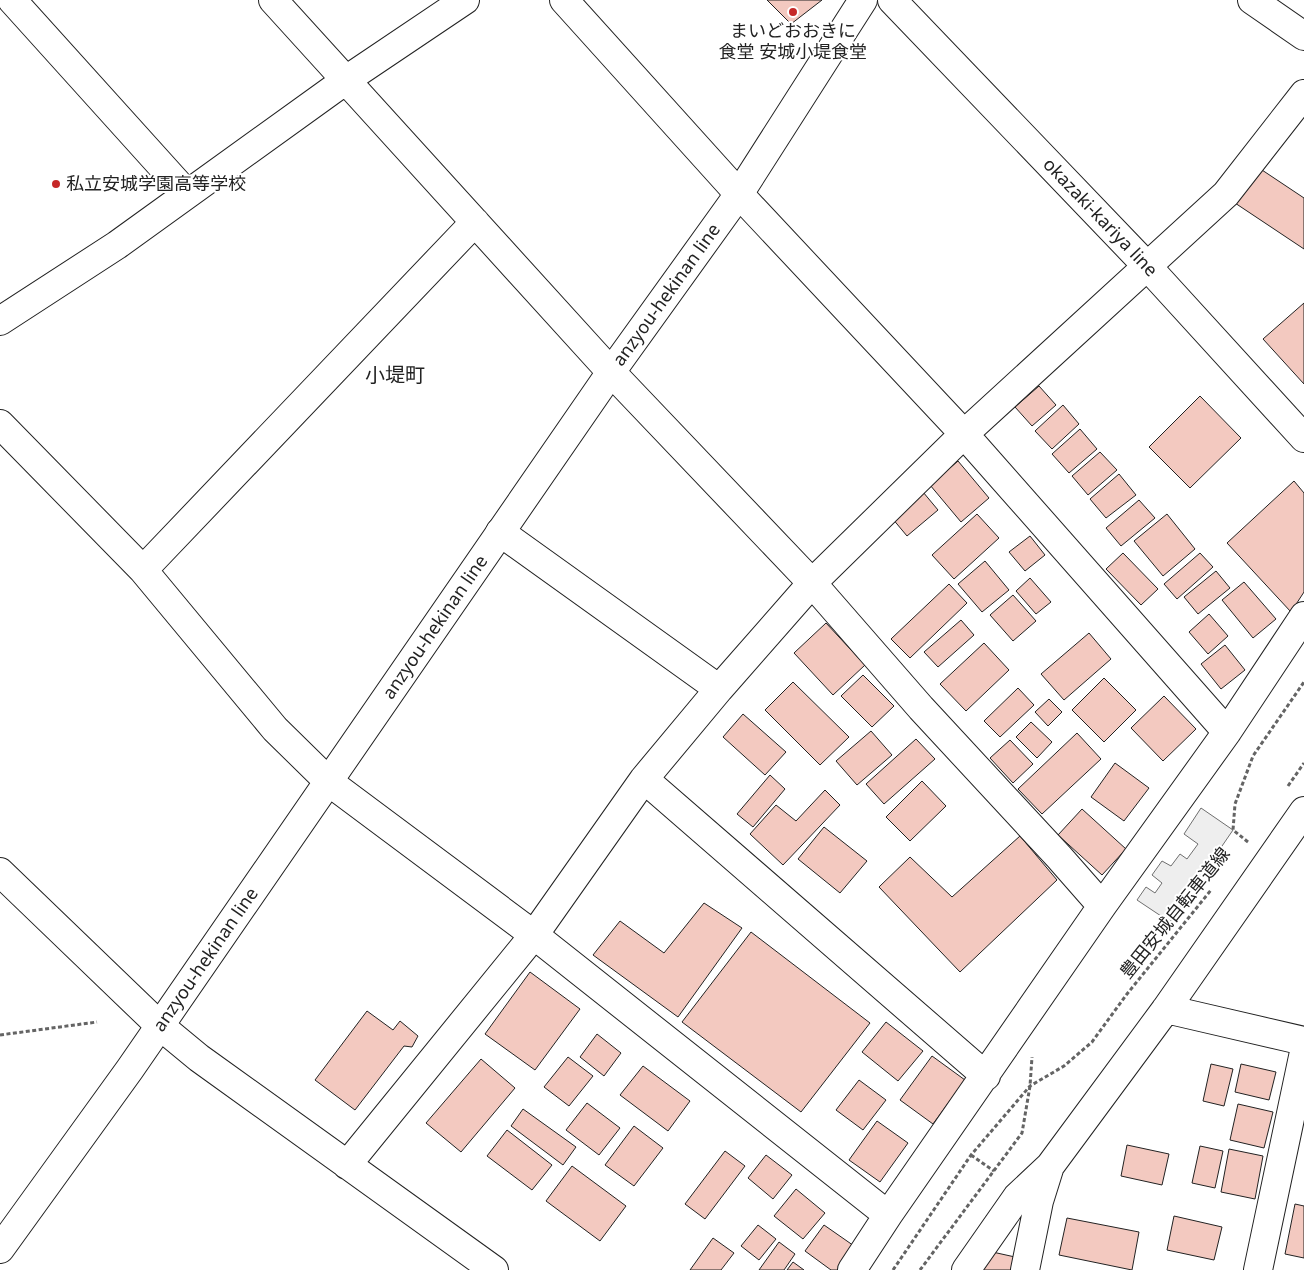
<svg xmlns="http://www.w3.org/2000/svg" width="1304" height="1270" font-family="'Noto Sans','Noto Sans JP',sans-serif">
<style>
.green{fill:#eee;stroke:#6f6f6f}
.building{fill:#f3c9c0;stroke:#222}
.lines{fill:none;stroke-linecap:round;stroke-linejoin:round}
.minor-casing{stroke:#222;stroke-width:30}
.major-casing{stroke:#222;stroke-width:30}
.path{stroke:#646464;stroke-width:3;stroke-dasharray:4 2.5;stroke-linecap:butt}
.minor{stroke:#fff;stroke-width:28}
.major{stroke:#fff;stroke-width:28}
.poi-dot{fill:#c62828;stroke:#fff;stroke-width:2}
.labels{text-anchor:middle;stroke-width:4;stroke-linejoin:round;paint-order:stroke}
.poi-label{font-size:18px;fill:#222;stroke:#fff}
.street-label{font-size:18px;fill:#222;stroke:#fff}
.quarter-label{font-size:20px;fill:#222;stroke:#fff}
</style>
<rect width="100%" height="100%" fill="#fff"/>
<path class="green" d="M 1201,808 L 1233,830 L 1170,922 L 1137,900 L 1146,887 L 1155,893 L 1162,883 L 1152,875 L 1162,861 L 1171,866 L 1180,854 L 1187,859 L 1198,844 L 1184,834 Z"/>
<path class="building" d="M 767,0 L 822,0 L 791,24 Z
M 1259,168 L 1304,198 L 1304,249 L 1235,203 Z
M 1304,303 L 1304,384 L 1263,339 Z
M 1039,386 L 1056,405 L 1032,426 L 1015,407 Z
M 1200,396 L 1241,438 L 1190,488 L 1149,447 Z
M 1063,405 L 1079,424 L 1052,449 L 1035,431 Z
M 1080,429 L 1097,449 L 1069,473 L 1052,454 Z
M 1100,452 L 1117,470 L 1088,495 L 1072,476 Z
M 958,461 L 989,498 L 961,522 L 930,485 Z
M 1119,474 L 1136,495 L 1106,518 L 1090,499 Z
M 1294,481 L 1304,493 L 1304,592 L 1291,612 L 1227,543 Z
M 923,492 L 938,510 L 907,536 L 892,518 Z
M 1139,500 L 1155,518 L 1121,546 L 1106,528 Z
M 977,514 L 999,538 L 954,579 L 932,555 Z
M 1167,514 L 1195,549 L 1163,576 L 1134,541 Z
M 1030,536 L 1045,555 L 1025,571 L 1009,552 Z
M 1123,553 L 1158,589 L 1141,605 L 1106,569 Z
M 1200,553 L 1213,567 L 1177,599 L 1164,584 Z
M 985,561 L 1009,590 L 982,612 L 958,584 Z
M 1216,571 L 1230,588 L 1198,614 L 1184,597 Z
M 1030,578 L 1051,602 L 1036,614 L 1016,591 Z
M 1244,582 L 1276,619 L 1253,638 L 1222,600 Z
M 949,584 L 967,603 L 910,658 L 891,639 Z
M 1013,595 L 1036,621 L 1013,641 L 990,615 Z
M 1209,614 L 1228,636 L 1208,654 L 1189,632 Z
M 961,620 L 974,635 L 938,667 L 924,652 Z
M 826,623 L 865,665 L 833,695 L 794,653 Z
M 1089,633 L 1111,659 L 1064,700 L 1041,674 Z
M 984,643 L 1009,670 L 966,711 L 940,684 Z
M 1225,645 L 1245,670 L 1221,689 L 1201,664 Z
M 863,675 L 894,706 L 872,727 L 841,696 Z
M 1104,678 L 1136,710 L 1104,742 L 1072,710 Z
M 793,682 L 849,737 L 820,765 L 765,710 Z
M 1018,688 L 1034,705 L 1000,737 L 984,721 Z
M 1164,696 L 1196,729 L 1163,761 L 1131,728 Z
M 1049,699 L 1062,712 L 1048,726 L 1035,712 Z
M 743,714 L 786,752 L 765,775 L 723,737 Z
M 1031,722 L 1052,742 L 1037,758 L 1016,737 Z
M 871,731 L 892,755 L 857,785 L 836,761 Z
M 1077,733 L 1101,759 L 1042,814 L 1018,789 Z
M 916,739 L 935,759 L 884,804 L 866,784 Z
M 1010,740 L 1033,764 L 1013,783 L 990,758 Z
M 1115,763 L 1149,788 L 1124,821 L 1091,797 Z
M 770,775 L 785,789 L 753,827 L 737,814 Z
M 922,781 L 946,806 L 910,841 L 886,817 Z
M 825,790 L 840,805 L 783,865 L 750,834 L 776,805 L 796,821 Z
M 1082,809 L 1126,849 L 1102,875 L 1058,835 Z
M 824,827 L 867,861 L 840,893 L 798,859 Z
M 1020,836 L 1057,880 L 960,972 L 879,887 L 910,857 L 952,897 Z
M 704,903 L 742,928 L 678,1017 L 593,955 L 620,921 L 664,953 Z
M 751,932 L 870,1023 L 801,1112 L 682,1022 Z
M 530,972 L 580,1009 L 535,1070 L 485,1034 Z
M 367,1011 L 393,1030 L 400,1021 L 418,1036 L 412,1047 L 404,1046 L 355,1110 L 315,1080 Z
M 886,1022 L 923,1051 L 898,1081 L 862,1052 Z
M 597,1034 L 621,1053 L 604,1076 L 580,1057 Z
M 932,1056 L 965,1080 L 933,1124 L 900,1100 Z
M 568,1057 L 593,1076 L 569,1106 L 544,1087 Z
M 481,1059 L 515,1088 L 461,1152 L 426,1123 Z
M 1211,1064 L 1233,1069 L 1224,1106 L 1203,1101 Z
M 1241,1064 L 1276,1072 L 1269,1100 L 1235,1092 Z
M 643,1066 L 690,1101 L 668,1131 L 620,1095 Z
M 859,1080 L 886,1100 L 863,1130 L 836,1110 Z
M 587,1103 L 620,1128 L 599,1155 L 566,1130 Z
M 1238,1104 L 1273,1112 L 1264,1148 L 1230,1140 Z
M 523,1109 L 576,1147 L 563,1165 L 511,1126 Z
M 877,1121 L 908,1143 L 880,1182 L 849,1160 Z
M 634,1126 L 663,1148 L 634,1186 L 605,1165 Z
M 507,1130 L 552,1165 L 532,1190 L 487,1156 Z
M 1127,1145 L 1169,1154 L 1162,1185 L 1121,1176 Z
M 1200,1146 L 1223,1151 L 1215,1188 L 1192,1183 Z
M 1229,1149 L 1263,1156 L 1255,1199 L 1221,1192 Z
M 725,1151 L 745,1166 L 705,1219 L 685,1204 Z
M 766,1155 L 792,1175 L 773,1199 L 748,1178 Z
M 572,1166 L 626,1206 L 600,1241 L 546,1201 Z
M 796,1189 L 825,1213 L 803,1239 L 774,1216 Z
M 1295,1204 L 1304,1206 L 1304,1258 L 1285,1254 Z
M 1174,1216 L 1222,1227 L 1214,1260 L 1167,1250 Z
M 1067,1218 L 1139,1232 L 1132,1270 L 1059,1255 Z
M 758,1225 L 776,1239 L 759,1260 L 741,1246 Z
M 824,1225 L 857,1248 L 840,1270 L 831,1270 L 805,1251 Z
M 713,1238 L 734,1253 L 721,1270 L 690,1270 Z
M 779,1242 L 795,1254 L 784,1270 L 759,1270 Z
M 988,1251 L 1015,1257 L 1012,1270 L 983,1270 Z
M 793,1262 L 804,1270 L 787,1270 Z"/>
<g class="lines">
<defs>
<path id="minor" d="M 12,0 L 187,194
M 273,0 L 611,372 L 812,583 L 921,708 L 1059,857 L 1102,906
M 564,0 L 739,194 L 964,434 L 1227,732
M 1252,0 L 1304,36
M 0,321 L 117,245 L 346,80 L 465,0
M 0,424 L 143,570 L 275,729 L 329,782 L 534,935 L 888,1215
M 500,532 L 719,689
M 143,570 L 475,222
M 644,779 L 986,1076
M 0,872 L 159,1025 L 199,1058 L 494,1270
M 1166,1009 L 1304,1041
M 347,1165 L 534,935 L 644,779 L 719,689 L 812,583 L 964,434 L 1226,194 L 1304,94
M 852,1270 L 888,1215 L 1102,906 L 1227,732 L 1304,616
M 966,1270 L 1017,1197 L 1050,1166 L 1166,1009 L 1304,811
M 1025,1270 L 1039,1201 L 1049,1169
M 1258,1270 L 1304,1052"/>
<g id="major">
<path id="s1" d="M 892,0 L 1147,266 L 1304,438"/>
<path id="s2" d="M 0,1249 L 130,1069 L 611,372 L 739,194 L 863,0"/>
</g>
</defs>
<use href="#minor" class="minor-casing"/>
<use href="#major" class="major-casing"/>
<path class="path" d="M 1288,786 L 1304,763
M 1248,842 L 1233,830 L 1235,804 L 1253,756 L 1304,682
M 0,1035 L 97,1022
M 971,1155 L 994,1171
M 893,1270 L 971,1155 L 1030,1086 L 1064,1066 L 1092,1042 L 1127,994 L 1211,890
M 920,1270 L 1022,1133 L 1030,1086 L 1032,1057"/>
<use href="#minor" class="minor"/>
<use href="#major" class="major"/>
</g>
<g class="poi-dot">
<circle cx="793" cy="12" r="5"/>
<circle cx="56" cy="184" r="5"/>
</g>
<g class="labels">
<g class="poi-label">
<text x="793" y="37">まいどおおきに<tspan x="793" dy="21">食堂 安城小堤食堂</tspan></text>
<text x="66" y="190" text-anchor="start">私立安城学園高等学校</text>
</g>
<g class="street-label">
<text dy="6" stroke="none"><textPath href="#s1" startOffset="301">okazaki-kariya line</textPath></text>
<text dy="6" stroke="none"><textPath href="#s2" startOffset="1164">anzyou-hekinan line</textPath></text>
<text dy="6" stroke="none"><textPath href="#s2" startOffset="759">anzyou-hekinan line</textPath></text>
<text transform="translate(1175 913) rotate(-51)" y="6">豊田安城自転車道線</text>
<text dy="6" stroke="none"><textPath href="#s2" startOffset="355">anzyou-hekinan line</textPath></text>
</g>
<g class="quarter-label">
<text x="395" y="382">小堤町</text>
</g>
</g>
</svg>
